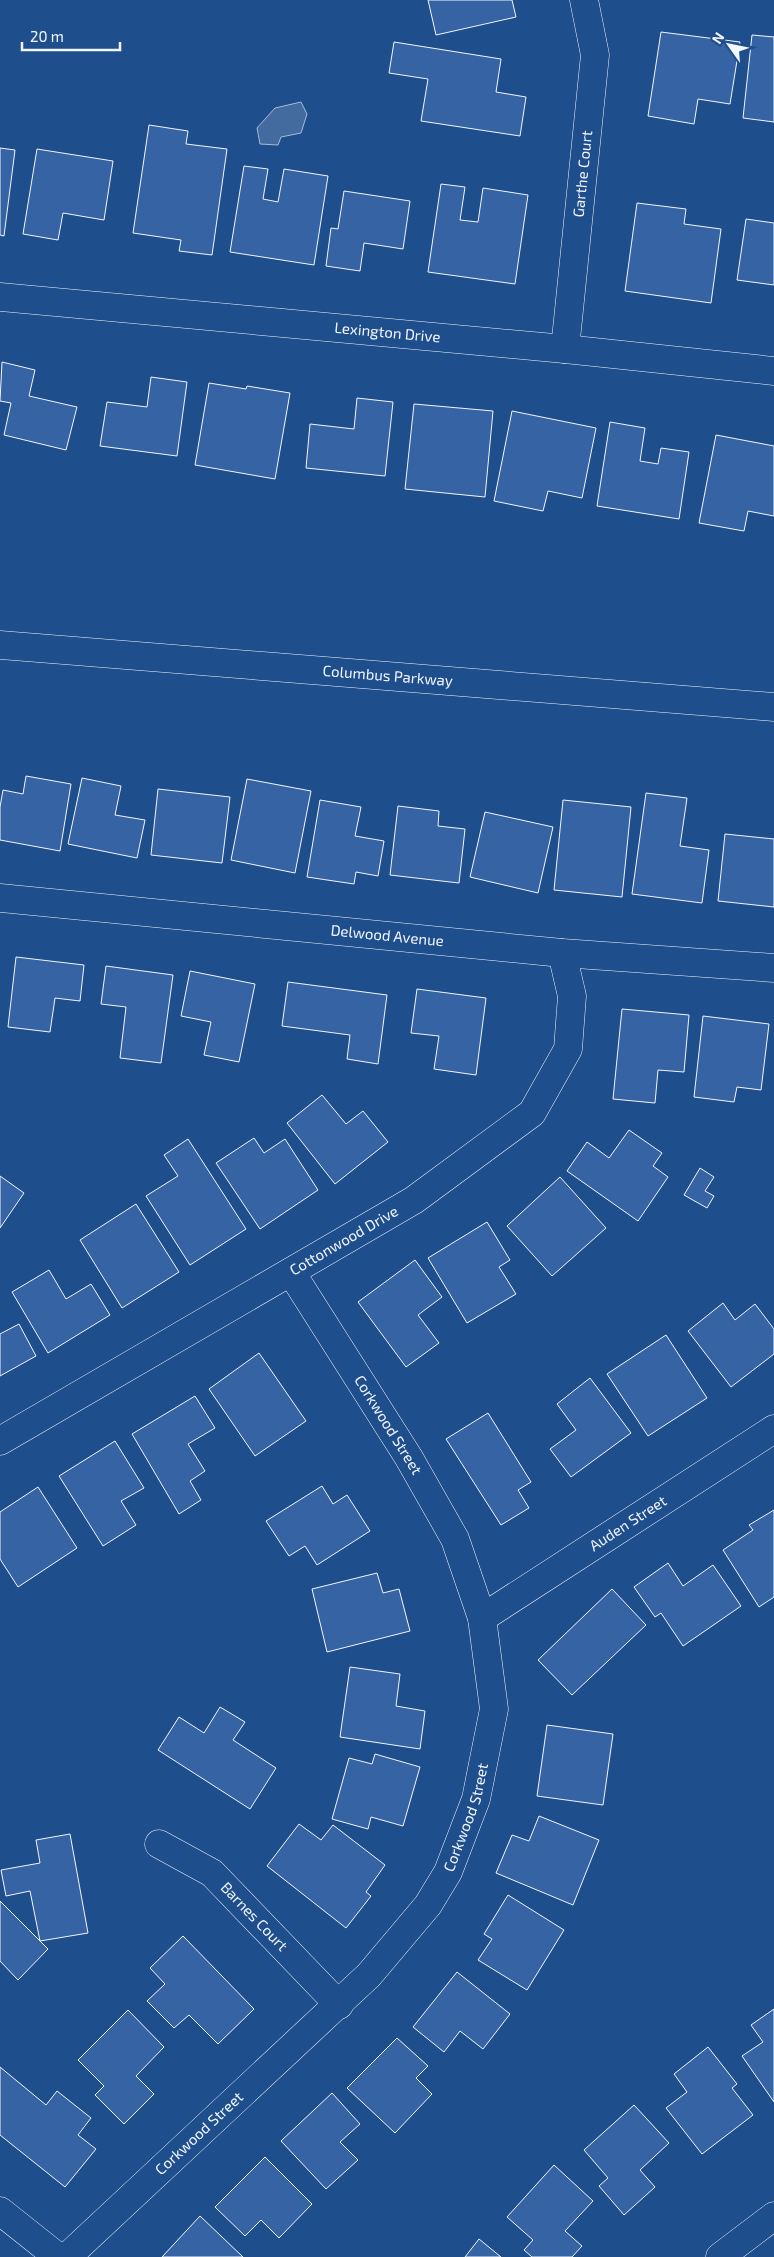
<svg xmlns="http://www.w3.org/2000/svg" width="774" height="2257" font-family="'Exo 2',sans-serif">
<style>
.water{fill:#446ba0;stroke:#a8bbd7}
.building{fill:#3563a3;stroke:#f2f6ff}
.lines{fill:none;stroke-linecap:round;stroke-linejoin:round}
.minor-casing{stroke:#f2f6ff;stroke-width:29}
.major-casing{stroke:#f2f6ff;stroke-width:29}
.minor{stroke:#1f4e8c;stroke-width:28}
.major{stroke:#1f4e8c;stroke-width:28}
.labels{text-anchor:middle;stroke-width:4;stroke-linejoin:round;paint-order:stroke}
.street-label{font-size:15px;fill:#f2f6ff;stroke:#1f4e8c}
</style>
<rect width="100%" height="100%" fill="#1f4e8c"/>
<path class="water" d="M 301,102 L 307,114 L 301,133 L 281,137 L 278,145 L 260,144 L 257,128 L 275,108 Z"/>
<path class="building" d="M 428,0 L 512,0 L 516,17 L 436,35 Z
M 661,32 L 740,42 L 730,104 L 698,99 L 694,124 L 648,116 Z
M 752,35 L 774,37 L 774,122 L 743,118 Z
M 394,42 L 501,59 L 496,92 L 526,97 L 520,136 L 421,121 L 428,79 L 389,73 Z
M 149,125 L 188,131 L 186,144 L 227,149 L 212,255 L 179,251 L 181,240 L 133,233 Z
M 0,148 L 15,150 L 4,236 L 0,235 Z
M 37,149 L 113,161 L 104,220 L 63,213 L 58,240 L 23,234 Z
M 244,166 L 268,169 L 263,199 L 278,202 L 284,169 L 328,176 L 314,265 L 230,252 Z
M 441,184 L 465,187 L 460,220 L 478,222 L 483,188 L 528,195 L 515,284 L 428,272 Z
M 344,191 L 410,201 L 403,249 L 364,243 L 360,271 L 326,266 L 331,228 L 338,229 Z
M 637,203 L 686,209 L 684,224 L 721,229 L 711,303 L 625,291 Z
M 746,219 L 774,223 L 774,285 L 737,280 Z
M 2,362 L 35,370 L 29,396 L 77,407 L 66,450 L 4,435 L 11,403 L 0,401 Z
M 151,377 L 187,382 L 177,456 L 100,446 L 107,402 L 147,407 Z
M 209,383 L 246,389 L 247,386 L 290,393 L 275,479 L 195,465 Z
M 357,398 L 393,402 L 385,476 L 306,468 L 310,424 L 354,429 Z
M 414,404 L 493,411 L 485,497 L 405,489 Z
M 512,411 L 596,428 L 582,498 L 548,491 L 543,511 L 494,501 Z
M 610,422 L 645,428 L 640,461 L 658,464 L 661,448 L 689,452 L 679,519 L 597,506 Z
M 716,435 L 774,446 L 774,516 L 748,511 L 744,531 L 699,523 Z
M 26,776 L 71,784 L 60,851 L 0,840 L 0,807 L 3,790 L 23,794 Z
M 82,778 L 121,786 L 115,815 L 145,820 L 137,858 L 68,844 Z
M 247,779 L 311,791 L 295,873 L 231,860 Z
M 158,789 L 230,797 L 222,863 L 151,855 Z
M 646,793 L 687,798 L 680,846 L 709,850 L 702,903 L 632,894 Z
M 320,800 L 361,807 L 355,836 L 384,841 L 378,876 L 356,872 L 354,884 L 307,877 Z
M 563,800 L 631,807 L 622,897 L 554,890 Z
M 398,806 L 439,811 L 438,826 L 465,829 L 459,883 L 390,875 Z
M 485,812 L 553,827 L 538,893 L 470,877 Z
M 725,834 L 774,839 L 774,907 L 718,901 Z
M 16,957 L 84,965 L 80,1001 L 55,998 L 50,1032 L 8,1027 Z
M 106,966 L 173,975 L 161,1063 L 120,1058 L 126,1007 L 101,1004 Z
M 190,971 L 255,984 L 239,1062 L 204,1055 L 211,1022 L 181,1016 Z
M 288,982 L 387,995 L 378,1064 L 347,1059 L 350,1035 L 282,1026 Z
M 417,989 L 486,998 L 476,1075 L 434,1069 L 439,1036 L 411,1033 Z
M 622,1009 L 689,1015 L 684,1072 L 658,1070 L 655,1103 L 613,1099 Z
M 703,1016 L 769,1024 L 761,1090 L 737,1087 L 734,1102 L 694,1097 Z
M 322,1095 L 346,1124 L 363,1111 L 388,1142 L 335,1184 L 287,1123 Z
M 629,1130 L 662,1153 L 653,1166 L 668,1177 L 638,1221 L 567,1171 L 587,1142 L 609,1158 Z
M 254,1138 L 264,1153 L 285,1139 L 318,1190 L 260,1229 L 216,1163 Z
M 188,1139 L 246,1229 L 190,1265 L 146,1196 L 178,1176 L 164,1155 Z
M 700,1168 L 714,1177 L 705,1191 L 714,1196 L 707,1208 L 684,1195 Z
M 0,1176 L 24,1193 L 0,1228 Z
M 560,1177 L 606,1228 L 552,1276 L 507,1226 Z
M 136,1204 L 179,1272 L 122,1308 L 80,1240 Z
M 487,1222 L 510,1260 L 499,1267 L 516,1294 L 467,1323 L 428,1258 Z
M 415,1260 L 442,1297 L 418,1315 L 439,1343 L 406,1367 L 358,1302 Z
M 49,1270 L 66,1299 L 91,1284 L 110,1315 L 48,1353 L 12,1292 Z
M 723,1303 L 735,1320 L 755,1304 L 774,1329 L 774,1354 L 731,1387 L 688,1331 Z
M 19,1324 L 36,1356 L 0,1376 L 0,1334 Z
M 666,1335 L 707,1398 L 648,1436 L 607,1374 Z
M 259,1353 L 306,1421 L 255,1456 L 209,1389 Z
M 590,1378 L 631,1433 L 571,1477 L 550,1449 L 576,1430 L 557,1404 Z
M 195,1396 L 215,1428 L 188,1444 L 205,1471 L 190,1481 L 201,1500 L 179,1514 L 132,1434 Z
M 488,1413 L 531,1482 L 518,1490 L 529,1508 L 501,1525 L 446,1439 Z
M 115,1441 L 144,1488 L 121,1501 L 136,1525 L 103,1546 L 59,1476 Z
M 322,1486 L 333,1504 L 347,1495 L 370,1531 L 317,1565 L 305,1546 L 289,1556 L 266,1521 Z
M 38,1487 L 77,1548 L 18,1587 L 0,1559 L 0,1512 Z
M 774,1510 L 774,1597 L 759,1607 L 723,1550 L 753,1530 L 749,1525 Z
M 668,1563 L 683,1586 L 713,1565 L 741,1606 L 683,1646 L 661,1613 L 655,1617 L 634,1587 Z
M 377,1573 L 383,1593 L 399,1589 L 410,1631 L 327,1652 L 312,1589 Z
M 612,1589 L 646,1625 L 572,1695 L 538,1660 Z
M 350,1667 L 400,1674 L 396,1706 L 425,1711 L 420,1749 L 340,1737 Z
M 220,1707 L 245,1722 L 233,1740 L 276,1768 L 250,1809 L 158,1750 L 179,1717 L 204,1733 Z
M 547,1725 L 613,1734 L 603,1805 L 537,1796 Z
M 375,1754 L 420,1767 L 403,1826 L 371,1817 L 368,1829 L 332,1819 L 349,1758 L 372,1764 Z
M 539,1816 L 599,1840 L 573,1905 L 496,1873 L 512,1835 L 529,1841 Z
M 299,1824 L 321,1840 L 333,1825 L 385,1865 L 366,1892 L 371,1896 L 346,1928 L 267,1866 Z
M 70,1834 L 88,1933 L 40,1941 L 30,1891 L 6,1896 L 1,1870 L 40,1863 L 36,1840 Z
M 508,1895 L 564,1930 L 527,1990 L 478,1960 L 492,1939 L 484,1934 Z
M 0,1901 L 48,1949 L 18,1980 L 0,1961 Z
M 183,1936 L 254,2009 L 218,2044 L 189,2015 L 174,2028 L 147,2001 L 165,1984 L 150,1968 Z
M 457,1972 L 510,2014 L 483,2049 L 460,2031 L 444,2052 L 413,2027 Z
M 774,2009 L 774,2102 L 742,2056 L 763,2042 L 751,2025 Z
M 128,2010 L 164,2047 L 136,2076 L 154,2094 L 124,2124 L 95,2095 L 104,2086 L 78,2060 Z
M 397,2038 L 428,2066 L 416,2078 L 432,2094 L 395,2133 L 347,2088 Z
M 708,2047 L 737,2084 L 732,2088 L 753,2115 L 702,2154 L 666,2108 L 687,2092 L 674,2074 Z
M 0,2067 L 46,2105 L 57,2091 L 91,2118 L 78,2135 L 96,2149 L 65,2187 L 0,2135 Z
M 332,2093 L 360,2124 L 340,2142 L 358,2160 L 326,2189 L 281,2141 Z
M 634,2105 L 669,2143 L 640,2170 L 655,2187 L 624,2215 L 599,2186 L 608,2178 L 584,2150 Z
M 265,2157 L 312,2204 L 279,2238 L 261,2220 L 245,2236 L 215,2207 Z
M 554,2165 L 593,2201 L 565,2231 L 582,2246 L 572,2257 L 532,2257 L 524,2250 L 533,2240 L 507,2217 Z
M 200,2216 L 243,2257 L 162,2257 Z
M 479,2239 L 501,2257 L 465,2257 Z"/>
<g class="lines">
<defs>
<g id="minor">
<path id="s1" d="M 0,297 L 565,349 L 774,371"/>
<path id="s2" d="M 565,349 L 595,55 L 584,0"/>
<path id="s3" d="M 0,898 L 562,953 L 774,968"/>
<path id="s4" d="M 0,1441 L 414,1200 L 532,1113 L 568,1049 L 572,996 L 562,953"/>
<path id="s5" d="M 482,1618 L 774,1429"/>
<path id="s6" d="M 159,1844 L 212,1873 L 339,2005"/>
<path d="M 0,2211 L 58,2257"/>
<path id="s7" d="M 67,2257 L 369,1975 L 428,1905 L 448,1872 L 476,1799 L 494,1709 L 482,1618 L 455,1539 L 409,1458 L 291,1272"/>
</g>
<g id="major">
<path id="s8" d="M 0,645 L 774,707"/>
<path d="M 720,2257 L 774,2216"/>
</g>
</defs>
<use href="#minor" class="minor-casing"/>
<use href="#major" class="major-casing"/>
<use href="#minor" class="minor"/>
<use href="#major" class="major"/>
</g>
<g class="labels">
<g class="street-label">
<text dy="5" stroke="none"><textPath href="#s2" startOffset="176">Garthe Court</textPath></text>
<text dy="5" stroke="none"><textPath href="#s1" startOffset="389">Lexington Drive</textPath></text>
<text dy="5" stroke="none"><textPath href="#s8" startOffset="389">Columbus Parkway</textPath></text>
<text dy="5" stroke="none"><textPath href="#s3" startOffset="389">Delwood Avenue</textPath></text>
<text dy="5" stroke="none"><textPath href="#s4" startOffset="398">Cottonwood Drive</textPath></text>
<text transform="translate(388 1425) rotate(58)" y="5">Corkwood Street</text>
<text dy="5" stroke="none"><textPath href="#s5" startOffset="174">Auden Street</textPath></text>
<text dy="5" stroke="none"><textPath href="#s7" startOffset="601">Corkwood Street</textPath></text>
<text dy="5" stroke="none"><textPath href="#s6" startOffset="121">Barnes Court</textPath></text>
<text dy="5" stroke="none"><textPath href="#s7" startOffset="181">Corkwood Street</textPath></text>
</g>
</g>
<g transform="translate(729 45) rotate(303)" stroke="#1f4e8c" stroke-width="4" paint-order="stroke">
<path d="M0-4L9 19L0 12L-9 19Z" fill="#f2f6ff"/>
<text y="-8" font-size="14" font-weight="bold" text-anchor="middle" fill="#f2f6ff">N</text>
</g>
<path d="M22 42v8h98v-8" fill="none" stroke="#f2f6ff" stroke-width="2.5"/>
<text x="30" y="42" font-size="15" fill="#f2f6ff" stroke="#1f4e8c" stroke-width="4" paint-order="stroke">20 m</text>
</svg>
